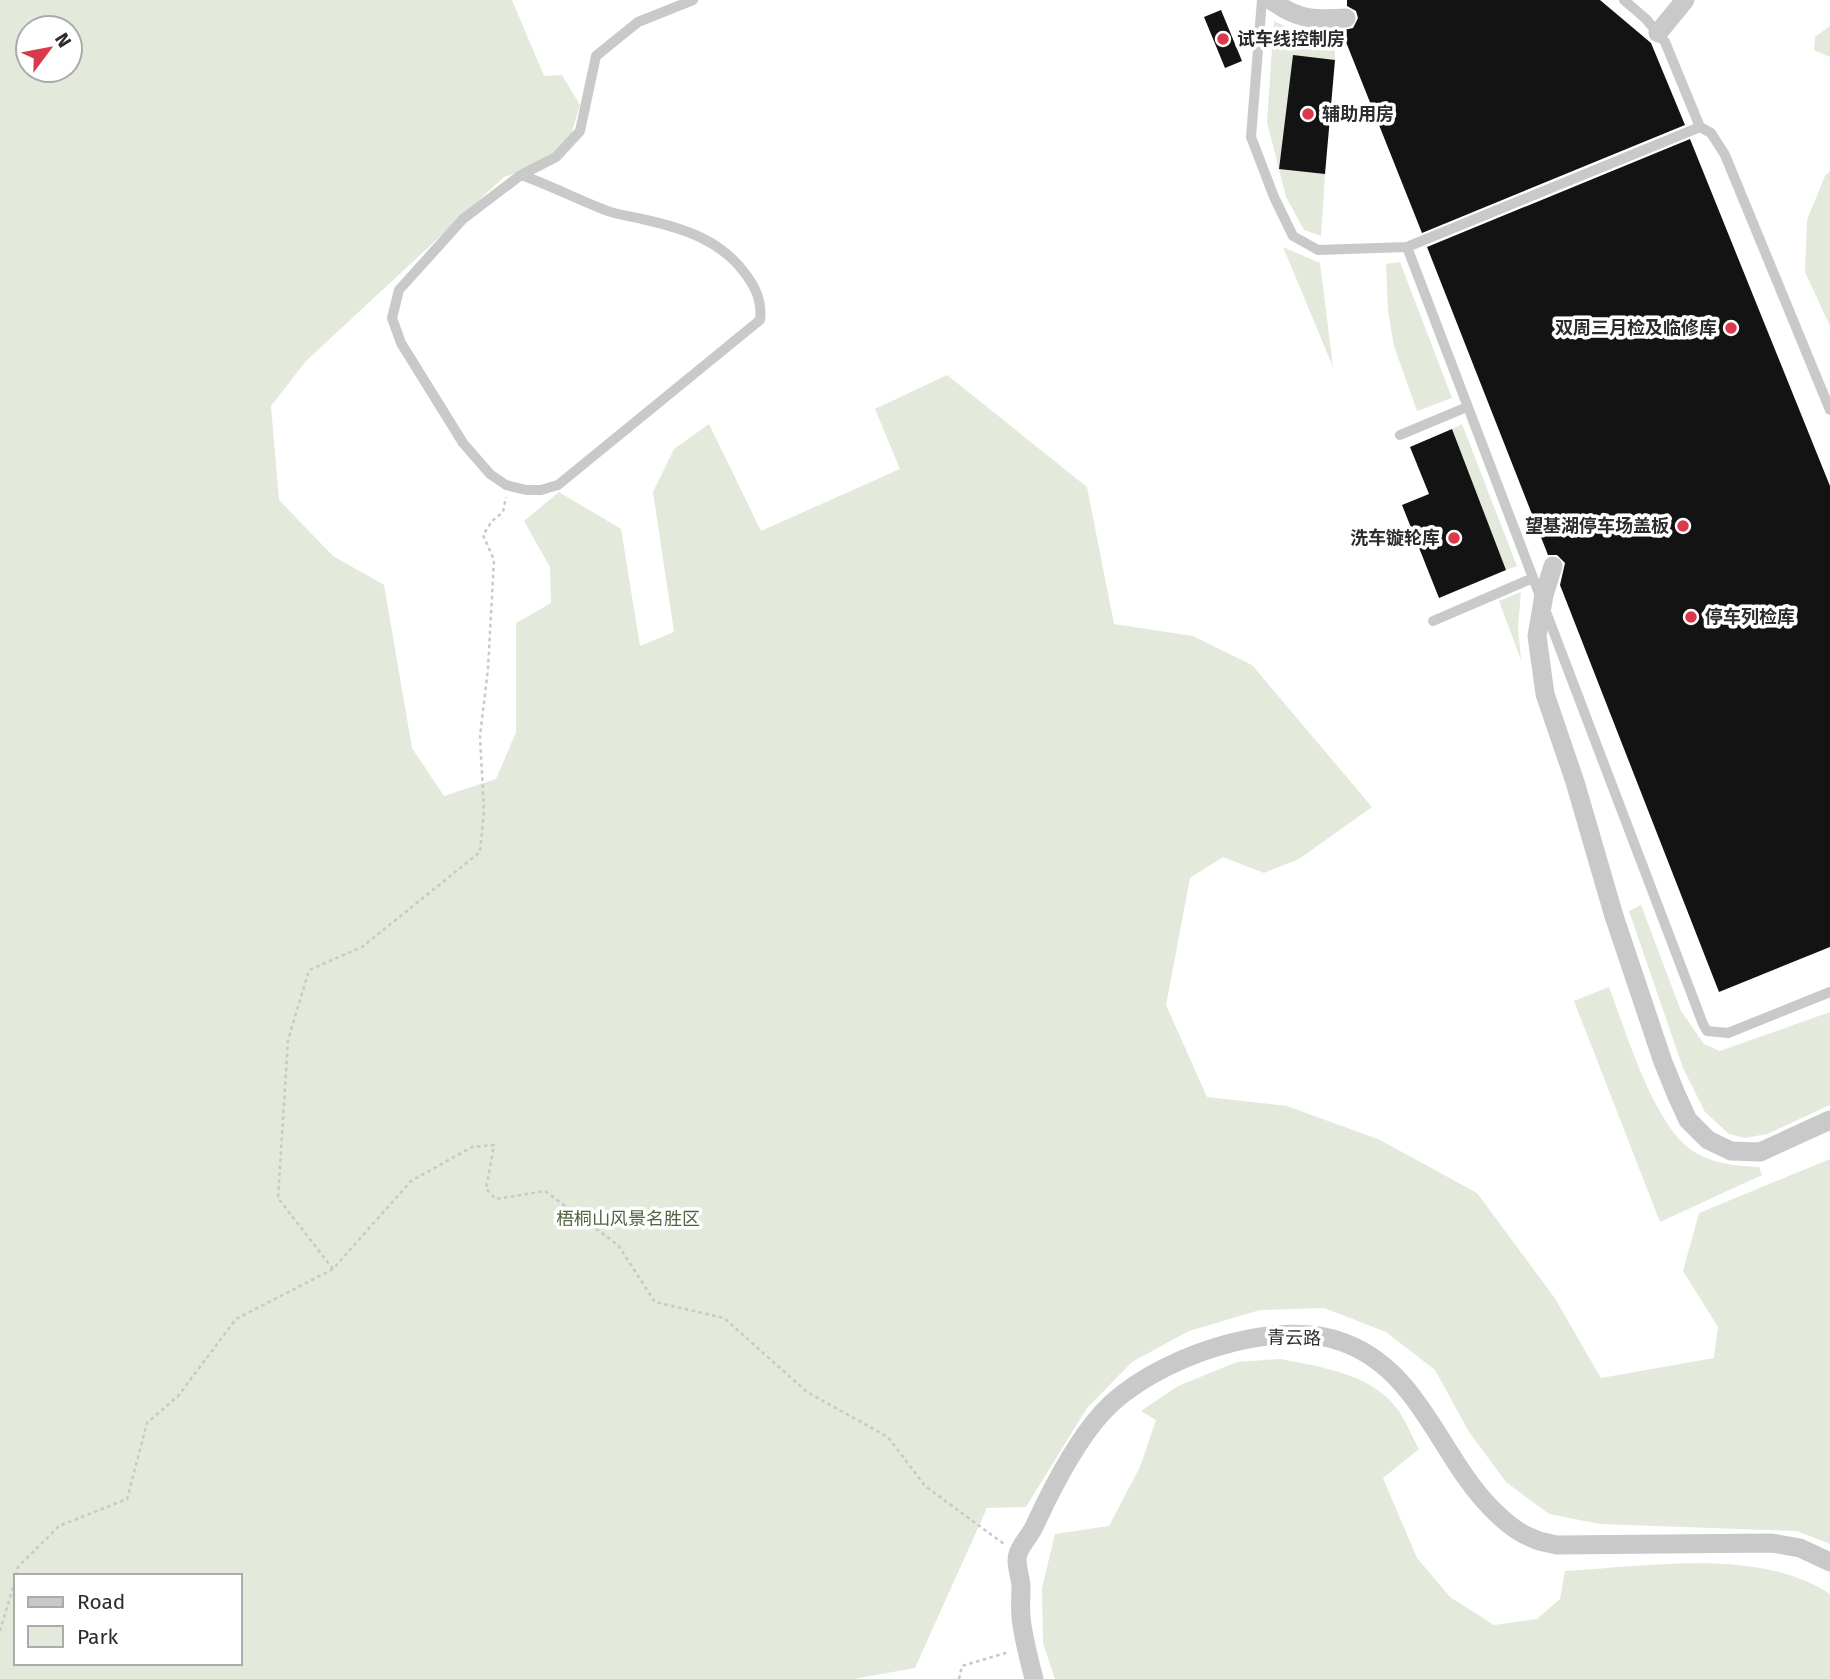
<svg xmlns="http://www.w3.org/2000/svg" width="1830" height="1679" font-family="'Fira Sans','Noto Sans SC',sans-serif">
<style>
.green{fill:#e3e9db;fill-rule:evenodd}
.building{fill:#131313}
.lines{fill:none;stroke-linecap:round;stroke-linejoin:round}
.path{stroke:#c9c9c9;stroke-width:2.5;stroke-dasharray:3.5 3.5;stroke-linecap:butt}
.service{stroke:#c9c9c9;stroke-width:10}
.minor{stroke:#c9c9c9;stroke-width:19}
.minor-bridge{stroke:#c9c9c9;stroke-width:19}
.poi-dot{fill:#d9394a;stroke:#fff;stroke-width:2.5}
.labels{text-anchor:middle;stroke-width:7;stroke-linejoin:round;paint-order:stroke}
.poi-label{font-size:18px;font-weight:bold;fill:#2c2c2c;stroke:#fff;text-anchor:start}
.park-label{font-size:18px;fill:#51653d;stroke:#fff}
.street-label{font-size:18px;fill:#2c2c2c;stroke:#fff}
</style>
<rect width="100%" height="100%" fill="#fff"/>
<path class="green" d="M 0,0 L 512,0 L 544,76 L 562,75 L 580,105 L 564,157 L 504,177 L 306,361 L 271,406 L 279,500 L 333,556 L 384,585 L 412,748 L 444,796 L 496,779 L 516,732 L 516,623 L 551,603 L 550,567 L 524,521 L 559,492 L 621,529 L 640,646 L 674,632 L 653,492 L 674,449 L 709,424 L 761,531 L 900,469 L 875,409 L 947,375 L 1087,487 L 1114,624 L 1193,636 L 1252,665 L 1372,807 L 1299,859 L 1264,873 L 1223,857 L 1190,878 L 1166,1005 L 1207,1097 L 1287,1106 L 1380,1140 L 1477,1193 L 1554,1297 L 1601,1378 L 1714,1358 L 1718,1327 L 1683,1271 L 1699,1213 L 1830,1159 L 1830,1544 L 1797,1531 L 1600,1524 L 1549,1514 L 1506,1482 L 1469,1432 L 1435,1370 L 1386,1332 L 1324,1308 L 1260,1310 L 1189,1331 L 1132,1362 L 1087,1408 L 1026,1507 L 987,1508 L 915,1668 L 853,1679 L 0,1679 ZM 28,28 L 70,28 L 70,70 L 28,70 ZM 16,1576 L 240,1576 L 240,1663 L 16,1663 Z
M 1274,21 L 1295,31 L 1334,31 L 1335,60 L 1293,56 L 1279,168 L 1325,174 L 1321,236 L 1304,230 L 1286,197 L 1267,122 Z
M 1830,26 L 1830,57 L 1814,50 L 1815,37 Z
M 1830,171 L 1830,326 L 1805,272 L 1807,220 L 1825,176 Z
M 1283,247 L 1320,263 L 1333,367 Z
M 1400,262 L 1452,398 L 1417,411 L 1394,346 L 1388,311 L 1386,264 Z
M 1462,424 L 1517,566 L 1506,570 L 1452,429 Z
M 1521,592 L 1518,627 L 1521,660 L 1499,601 Z
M 1641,905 L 1681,1011 L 1704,1044 L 1720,1051 L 1830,1012 L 1830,1105 L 1767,1134 L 1745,1138 L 1729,1134 L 1705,1112 L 1683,1068 L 1629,911 Z
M 1609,987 C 1626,1031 1654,1129 1696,1153 C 1716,1164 1736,1166 1759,1167 L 1762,1175 L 1660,1222 L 1574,1001 Z
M 1281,1359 C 1320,1367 1368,1373 1395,1406 C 1405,1418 1411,1435 1419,1449 L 1383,1478 L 1417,1558 L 1450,1597 L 1494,1625 L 1537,1619 L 1560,1599 L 1565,1571 C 1645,1567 1760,1547 1830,1594 L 1830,1679 L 1055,1679 L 1043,1643 L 1042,1588 L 1055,1534 L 1109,1526 L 1140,1467 L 1156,1420 L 1141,1411 L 1178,1386 L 1237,1362 Z"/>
<path class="building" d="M 1347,0 L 1600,0 L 1651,43 L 1685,125 L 1422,233 L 1344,37 L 1344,30 L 1353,28 L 1358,18 L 1356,11 L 1347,6 Z
M 1221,10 L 1242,61 L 1225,68 L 1204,17 Z
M 1293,55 L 1335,60 L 1325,174 L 1279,169 Z
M 1690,139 L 1830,486 L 1830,947 L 1719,992 L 1560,585 L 1565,563 L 1557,555 L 1548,555 L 1427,247 Z
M 1452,429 L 1506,570 L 1439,598 L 1402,505 L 1429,494 L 1410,447 Z"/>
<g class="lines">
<path class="path" d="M 333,1269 L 278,1198 L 288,1040 L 309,970 L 362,947 L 480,852 L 484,811 L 480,736 L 488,669 L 494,560 L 483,535 L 492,521 L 503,512 L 506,497
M 16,1576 L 18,1567 L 59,1526 L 127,1499 L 147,1423 L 178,1396 L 236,1319 L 333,1269 L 411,1181 L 472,1147 L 494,1145 L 486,1189 L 496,1199 L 545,1191 L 618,1245 L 655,1302 L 724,1318 L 807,1392 L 888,1437 L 925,1486 L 1004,1544
M 0,1631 L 16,1577
M 959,1679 L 962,1666 L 1009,1652"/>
<path class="service" d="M 1262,0 L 1251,137 L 1274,197 L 1293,236 L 1318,250 L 1407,247
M 1624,0 L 1646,19 L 1665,42 L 1700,127 L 1711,133 L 1725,155 L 1830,410
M 1700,127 L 1407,247 L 1703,1024 L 1707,1031 L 1728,1033 L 1830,992
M 521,175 C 550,185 576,199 605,210 C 617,215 630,216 642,219 C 683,228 722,240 747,276 C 757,290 762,303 760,320 L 558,485 L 541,490 L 526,490 L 506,485 L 490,474 L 463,443 L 401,343 L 392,318 L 399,290 L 463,219 L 521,175 L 556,157 L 580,131 L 596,56 L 638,22 L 693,0
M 1400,435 L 1467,407
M 1433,621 L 1533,578"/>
<path class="minor" d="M 1271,0 C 1298,20 1314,20 1346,18
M 1658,33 L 1685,0
M 1614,916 L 1663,1062 L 1676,1094 L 1688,1120 L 1708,1140 L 1731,1151 L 1760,1152 L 1830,1120
M 1034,1679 C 1029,1659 1023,1638 1021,1617 C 1020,1606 1021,1596 1021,1585 C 1020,1576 1015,1562 1018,1554 C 1021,1544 1030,1536 1034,1527 C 1051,1490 1075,1443 1102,1413 C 1151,1359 1275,1315 1345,1343 C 1421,1372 1440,1458 1493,1510 C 1504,1521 1518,1533 1532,1538 C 1539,1542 1549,1543 1557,1545 L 1772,1543 L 1800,1548 L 1830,1562"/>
<path class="minor-bridge" d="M 1553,566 L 1544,595 L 1537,636 L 1545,694 L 1575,782 L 1614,916"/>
</g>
<g class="poi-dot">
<circle cx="1223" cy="39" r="7"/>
<circle cx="1308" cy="114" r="7"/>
<circle cx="1731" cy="328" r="7"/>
<circle cx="1683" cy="526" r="7"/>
<circle cx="1454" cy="538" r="7"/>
<circle cx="1691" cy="617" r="7"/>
</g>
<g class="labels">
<g class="poi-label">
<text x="1237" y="45">试车线控制房</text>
<text x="1322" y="120">辅助用房</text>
<text x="1717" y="334" text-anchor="end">双周三月检及临修库</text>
<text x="1669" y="532" text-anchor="end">望基湖停车场盖板</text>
<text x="1440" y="544" text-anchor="end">洗车镟轮库</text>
<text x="1705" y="623">停车列检库</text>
</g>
<g class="park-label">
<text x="628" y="1225">梧桐山风景名胜区</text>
</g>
<g class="street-label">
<text transform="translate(1294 1338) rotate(1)" y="6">青云路</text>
</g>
</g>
<rect x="14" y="1574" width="228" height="91" fill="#ffffff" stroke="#ababab" stroke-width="2"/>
<rect x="28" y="1597" width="35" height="10" fill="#c9c9c9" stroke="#ababab" stroke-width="2"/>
<text x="77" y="1609" font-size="21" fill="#2c2c2c">Road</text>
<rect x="28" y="1626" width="35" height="21" fill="#e3e9db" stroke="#ababab" stroke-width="2"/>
<text x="77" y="1644" font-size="21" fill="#2c2c2c">Park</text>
<g transform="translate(49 49) rotate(58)"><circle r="33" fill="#ffffff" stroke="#ababab" stroke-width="2"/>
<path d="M0-5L12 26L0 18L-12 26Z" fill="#d9394a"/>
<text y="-10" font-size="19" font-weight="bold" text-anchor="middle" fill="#2c2c2c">N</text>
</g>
</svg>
